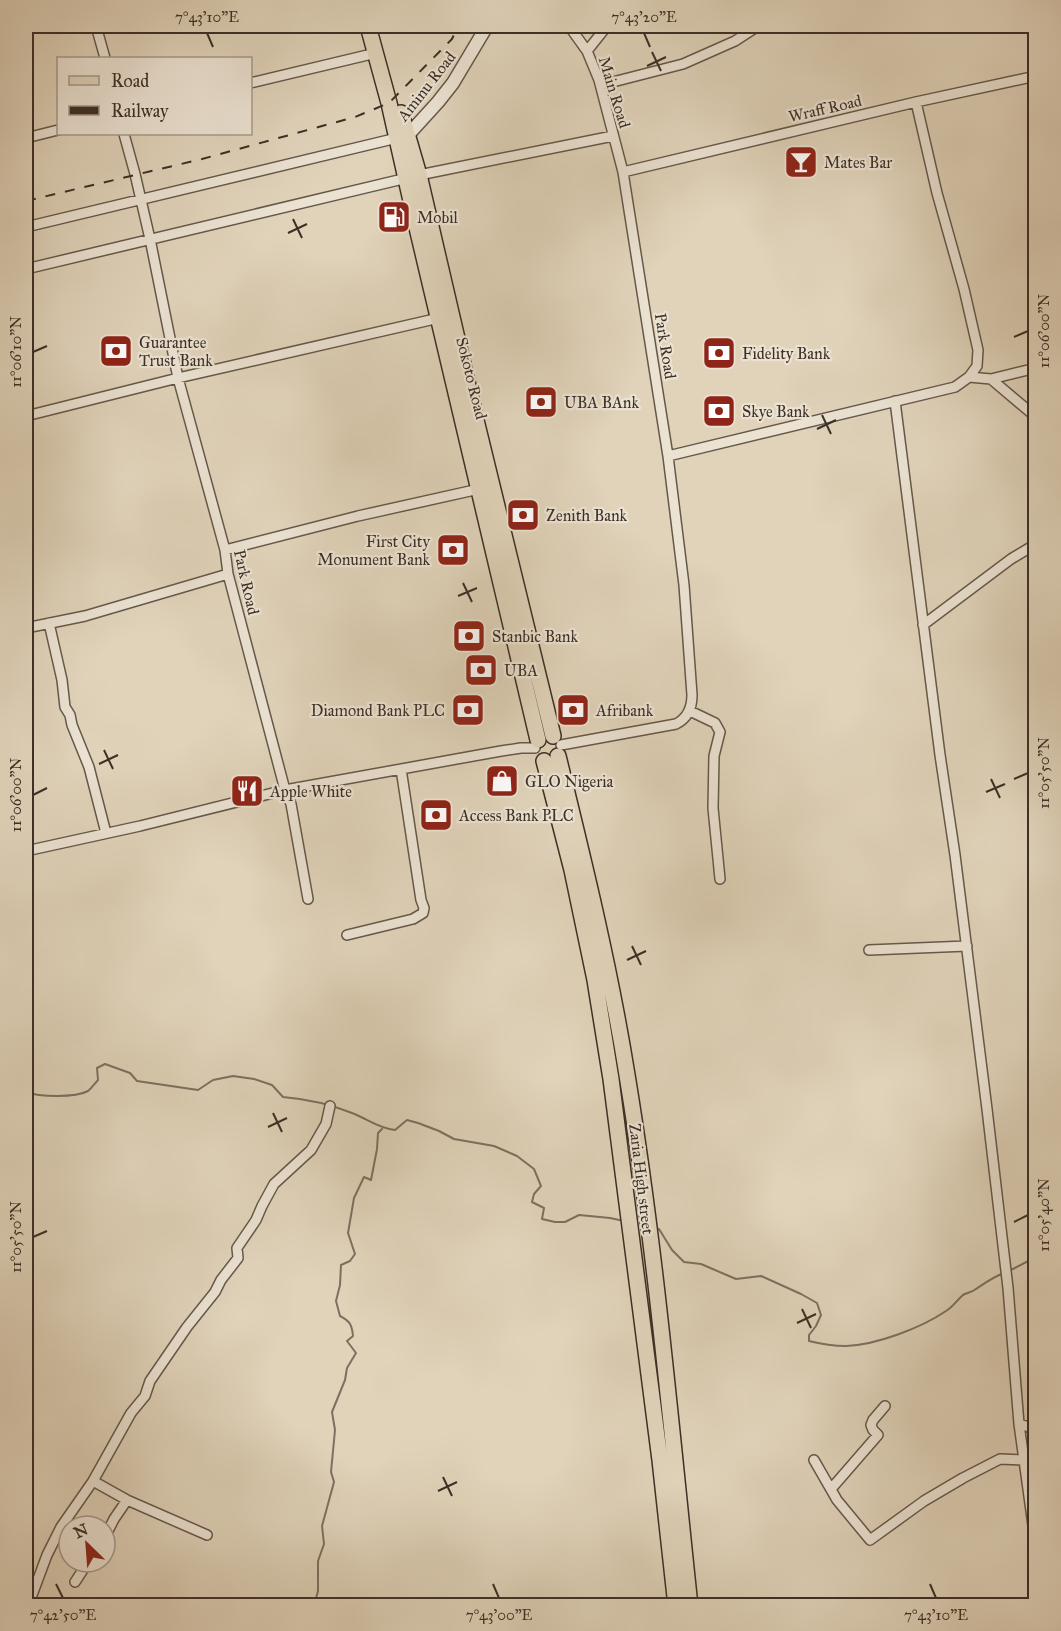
<svg xmlns="http://www.w3.org/2000/svg" width="1061" height="1631" font-family="'IM FELL Great Primer',serif">
<style>
.lines{fill:none;stroke-linecap:round;stroke-linejoin:round}
.stream{stroke:#7d7061;stroke-width:2}
.minor-casing{stroke:#65584b;stroke-width:12}
.tertiary-casing{stroke:#65584b;stroke-width:15}
.primary-casing{stroke:#3c2f26;stroke-width:18}
.minor{stroke:#ebe2d2;stroke-width:9}
.tertiary{stroke:#ebe2d2;stroke-width:12}
.primary{stroke:#e0d3ba;stroke-width:15}
.rail{stroke:#3c2f26;stroke-width:2;stroke-dasharray:10 10;stroke-linecap:butt}
.ticks{fill:none;stroke:#3c2f26;stroke-width:2}
.labels{text-anchor:middle;stroke-width:4.5;stroke-linejoin:round;paint-order:stroke}
.street-label{font-size:16px;fill:#3c2f26;stroke:#ebe2d2}
.poi-label{font-size:16px;fill:#3c2f26;stroke:#ebe2d2;text-anchor:start}
.neatline{fill:none;stroke:#3c2f26;stroke-width:2}
.ticks-label{font-size:15px;text-anchor:middle;fill:#3c2f26}
</style>
<rect width="100%" height="100%" fill="#e0d3ba"/>
<filter id="stains"><feTurbulence type="fractalNoise" baseFrequency=".00333" numOctaves="4"/><feColorMatrix values="0 0 0 0 .2 0 0 0 0 .09 0 0 0 0 .02 0 0 0 .5 -.17"/></filter>
<radialGradient id="worn" r=".72"><stop offset=".6" stop-color="#630" stop-opacity="0"/><stop offset="1" stop-color="#630" stop-opacity=".3"/></radialGradient>
<g class="lines">
<path class="stream" d="M 26,1092 C 39,1097 75,1098 88,1091 C 91,1089 95,1083 98,1080 L 97,1068 L 105,1064 L 130,1073 L 137,1081 L 198,1090 L 213,1080 L 233,1076 L 254,1079 L 272,1085 L 283,1097 C 306,1099 330,1104 352,1113 C 368,1119 378,1128 395,1130 L 407,1120 L 418,1123 L 439,1131 L 454,1139 L 494,1146 L 517,1156 L 534,1169 L 541,1186 L 534,1194 L 532,1202 L 544,1208 L 542,1219 L 555,1222 L 565,1222 L 579,1215 L 610,1218 L 624,1221
M 656,1229 L 659,1229 L 672,1250 L 684,1262 L 701,1264 L 736,1279 L 761,1276 L 801,1294 L 817,1303 L 821,1315 L 816,1326 L 809,1335 L 809,1341 C 821,1344 833,1346 846,1346 C 876,1345 921,1328 946,1311 C 953,1307 957,1300 963,1295 C 967,1293 972,1292 976,1289 C 985,1283 993,1277 1004,1273
M 1009,1271 L 1036,1257
M 314,1606 L 318,1591 L 318,1561 L 324,1544 L 322,1526 L 334,1482 L 331,1472 L 335,1430 L 332,1412 L 345,1380 L 347,1368 L 356,1353 L 347,1341 L 353,1336 C 352,1325 350,1321 340,1316 L 336,1301 L 340,1285 L 341,1265 L 350,1261 L 355,1254 L 348,1233 L 354,1198 L 364,1177 L 371,1180 L 377,1149 L 378,1133 L 382,1129"/>
<defs>
<path id="minor" d="M 96,26 L 105,58
M 587,51 L 607,26
M 250,83 L 376,53
M 601,85 L 683,64 L 735,41 L 758,26
M 124,134 L 135,174 L 150,239 L 178,378 L 225,550 L 228,574 L 285,790 L 291,804 L 308,899
M 26,138 L 58,130
M 623,172 L 916,102 L 1036,76
M 419,175 L 613,136
M 26,227 L 397,138
M 26,269 L 407,178
M 969,377 L 991,379 L 1036,368
M 991,379 L 1036,417
M 895,401 L 940,755 L 955,855 L 987,1109 L 1008,1288 L 1019,1424 L 1036,1547
M 26,416 L 178,378 L 439,318
M 668,456 L 955,387 L 969,377 L 977,366 L 978,350 L 964,289 L 937,193 L 916,102
M 225,550 L 358,516 L 479,489
M 49,623 L 62,680 L 65,707 L 70,715 L 72,725 L 89,767 L 106,833
M 923,625 L 1011,559 L 1036,544
M 26,628 L 85,616 L 228,574
M 690,711 L 715,723 L 720,732 L 714,756 L 713,808 L 720,879
M 561,745 L 676,724 C 688,718 692,708 692,695 L 684,585 L 668,456 L 623,172 L 599,80 L 587,51 L 569,26
M 26,851 L 140,826 L 285,790 L 501,751 L 521,748 L 535,748
M 347,935 L 413,919 L 423,913 L 424,908 L 421,900 L 401,769
M 869,950 L 967,946
M 1019,1424 L 1036,1429
M 814,1460 L 837,1500 L 870,1540 L 924,1501 L 963,1478 L 1000,1459 L 1024,1460
M 93,1481 L 127,1500 L 207,1535
M 831,1489 L 877,1436 L 878,1435 L 873,1430 L 871,1425 L 873,1420 L 885,1406
M 105,1537 L 114,1519 L 127,1500
M 75,1582 L 88,1562
M 28,1606 L 47,1555 L 61,1527 L 93,1481 L 131,1413 L 145,1396 L 150,1381 L 187,1327 L 215,1292 L 221,1280 L 238,1258 L 237,1248 L 256,1220 L 262,1206 L 274,1184 L 311,1150 L 326,1124 L 330,1106"/>
<path id="tertiary" d="M 408,135 L 438,102 L 453,83 L 487,26"/>
<path id="primary" d="M 368,26 L 389,103 L 418,232 L 538,740
M 401,113 L 419,175 L 475,416 L 553,736
M 558,756 C 584,862 610,968 627,1075 C 656,1251 671,1428 690,1606
M 544,761 L 572,870 L 595,980 L 611,1079 L 660,1460 L 676,1606"/>
</defs>
<use href="#minor" class="minor-casing"/>
<use href="#tertiary" class="tertiary-casing"/>
<use href="#primary" class="primary-casing"/>
<use href="#minor" class="minor"/>
<use href="#tertiary" class="tertiary"/>
<use href="#primary" class="primary"/>
<path class="rail" d="M 26,201 L 202,159 L 355,117 L 389,103 L 452,39 L 458,26"/>
</g>
<path class="ticks" d="M 207,33 L 213,47M 644,33 L 650,47M 652,52 L 661,71M 647,66 L 666,57M 293,219 L 302,238M 288,233 L 307,224M 1014,337 L 1028,331M 33,352 L 47,346M 822,415 L 831,434M 817,429 L 836,420M 463,583 L 472,602M 458,596 L 477,588M 104,750 L 113,769M 99,764 L 118,755M 991,779 L 1000,798M 1014,779 L 1028,773M 986,792 L 1005,784M 33,795 L 47,788M 632,946 L 641,965M 627,960 L 646,951M 273,1113 L 282,1132M 268,1127 L 287,1118M 1014,1222 L 1028,1215M 33,1237 L 47,1231M 802,1309 L 811,1328M 797,1323 L 816,1314M 443,1477 L 452,1496M 438,1491 L 457,1482M 56,1584 L 63,1598M 493,1584 L 499,1598M 930,1584 L 936,1598"/>
<defs>
<symbol id="bar-square" viewBox="-11 -11 22 22"><rect x="-9" y="-9" width="18" height="18" rx="4" fill="#8f2418" stroke="#ebe2d2"/><path d="M-6-5H6L.8 .8V4.5H3.5V6h-7V4.5H-.8V.8Z" fill="#fff"/></symbol>
<symbol id="fuel-square" viewBox="-11 -11 22 22"><rect x="-9" y="-9" width="18" height="18" rx="4" fill="#8f2418" stroke="#ebe2d2"/><path d="M-5.5-6h7V0h2V4h1.3V-2.5L3-4.5l.8-.8L6-3V5H2.5V1h-1V6h-7ZM-4.2-4.7v3.2H.2V-4.7Z" fill="#fff"/></symbol>
<symbol id="bank-square" viewBox="-11 -11 22 22"><rect x="-9" y="-9" width="18" height="18" rx="4" fill="#8f2418" stroke="#ebe2d2"/><path d="M-6-4H6V4H-6ZM0-2.3a2.3 2.3 0 1 0 0 4.6a2.3 2.3 0 1 0 0-4.6Z" fill="#fff"/></symbol>
<symbol id="shop-square" viewBox="-11 -11 22 22"><rect x="-9" y="-9" width="18" height="18" rx="4" fill="#8f2418" stroke="#ebe2d2"/><path d="M-5-2.5h2.3a2.7 3.5 0 0 1 5.4 0H5L5.5 6h-11ZM-1.5-2.5h3a1.5 2.3 0 0 0-3 0Z" fill="#fff"/></symbol>
<symbol id="restaurant-square" viewBox="-11 -11 22 22"><rect x="-9" y="-9" width="18" height="18" rx="4" fill="#8f2418" stroke="#ebe2d2"/><path d="M-5-6h1v4h1v-4h1v4h1v-4h1v5L-1.5 .5V6h-2V.5L-5-1ZM5-6V6H3V1.5H1.5Q1.5-4 5-6Z" fill="#fff"/></symbol>
</defs>
<g fill-rule="evenodd">
<use href="#bar-square" x="782" y="143" width="38" height="38"/>
<use href="#fuel-square" x="375" y="198" width="38" height="38"/>
<use href="#bank-square" x="97" y="332" width="38" height="38"/>
<use href="#bank-square" x="700" y="334" width="38" height="38"/>
<use href="#bank-square" x="522" y="383" width="38" height="38"/>
<use href="#bank-square" x="700" y="392" width="38" height="38"/>
<use href="#bank-square" x="504" y="496" width="38" height="38"/>
<use href="#bank-square" x="434" y="531" width="38" height="38"/>
<use href="#bank-square" x="450" y="617" width="38" height="38"/>
<use href="#bank-square" x="462" y="651" width="38" height="38"/>
<use href="#bank-square" x="449" y="691" width="38" height="38"/>
<use href="#bank-square" x="554" y="691" width="38" height="38"/>
<use href="#shop-square" x="483" y="762" width="38" height="38"/>
<use href="#restaurant-square" x="228" y="772" width="38" height="38"/>
<use href="#bank-square" x="417" y="796" width="38" height="38"/>
</g>
<g class="labels">
<g class="street-label">
<text transform="translate(426 86) rotate(-52)" y="6">Aminu Road</text>
<text transform="translate(615 92) rotate(73)" y="6">Main Road</text>
<text transform="translate(825 108) rotate(-13)" y="6">Wraff Road</text>
<text transform="translate(666 346) rotate(81)" y="6">Park Road</text>
<text transform="translate(472 378) rotate(76)" y="6">Sokoto Road</text>
<text transform="translate(247 582) rotate(77)" y="6">Park Road</text>
<text transform="translate(642 1179) rotate(83)" y="6">Zaria High street</text>
</g>
<g class="poi-label">
<text x="824" y="168">Mates Bar</text>
<text x="417" y="223">Mobil</text>
<text x="139" y="348">Guarantee<tspan x="139" dy="18">Trust Bank</tspan></text>
<text x="742" y="359">Fidelity Bank</text>
<text x="564" y="408">UBA BAnk</text>
<text x="742" y="417">Skye Bank</text>
<text x="546" y="521">Zenith Bank</text>
<text x="430" y="547" text-anchor="end">First City<tspan x="430" dy="18">Monument Bank</tspan></text>
<text x="492" y="642">Stanbic Bank</text>
<text x="504" y="676">UBA</text>
<text x="445" y="716" text-anchor="end">Diamond Bank PLC</text>
<text x="596" y="716">Afribank</text>
<text x="525" y="787">GLO Nigeria</text>
<text x="270" y="797">Apple White</text>
<text x="459" y="821">Access Bank PLC</text>
</g>
</g>
<rect width="1061" height="1631" fill="none" stroke="#e0d3ba" stroke-width="66"/>
<rect x="57" y="57" width="195" height="78" fill="#ebe2d2" stroke="#a59a8d" stroke-width="1.5"/>
<rect x="69" y="76" width="30" height="9" fill="#e0d3ba" stroke="#a59a8d" stroke-width="1.5"/>
<text x="111" y="87" font-size="18" fill="#3c2f26">Road</text>
<rect x="69" y="106" width="30" height="9" fill="#3c2f26" stroke="#a59a8d" stroke-width="1.5"/>
<text x="111" y="117" font-size="18" fill="#3c2f26">Railway</text>
<g transform="translate(87 1544) rotate(335)"><circle r="28" fill="#ebe2d2" stroke="#a59a8d" stroke-width="1.5"/>
<path d="M0-4.5L10 22L0 15L-10 22Z" fill="#8f2418"/>
<text y="-9" font-size="16" font-weight="bold" text-anchor="middle" fill="#3c2f26">N</text>
</g>
<rect x="33" y="33" width="995" height="1565" class="neatline"/>
<g class="ticks-label">
<text x="207" y="22">7°43'10"E</text>
<text x="644" y="22">7°43'20"E</text>
<text transform="translate(1044 331) rotate(-90)" y="5">11°06'00"N</text>
<text transform="translate(16 352) rotate(-90)" y="5">11°06'10"N</text>
<text transform="translate(1044 773) rotate(-90)" y="5">11°05'50"N</text>
<text transform="translate(16 795) rotate(-90)" y="5">11°06'00"N</text>
<text transform="translate(1044 1215) rotate(-90)" y="5">11°05'40"N</text>
<text transform="translate(16 1237) rotate(-90)" y="5">11°05'50"N</text>
<text x="63" y="1620">7°42'50"E</text>
<text x="499" y="1620">7°43'00"E</text>
<text x="936" y="1620">7°43'10"E</text>
</g>
<rect width="100%" height="100%" filter="url(#stains)"/>
<rect width="100%" height="100%" fill="url(#worn)"/>
</svg>
